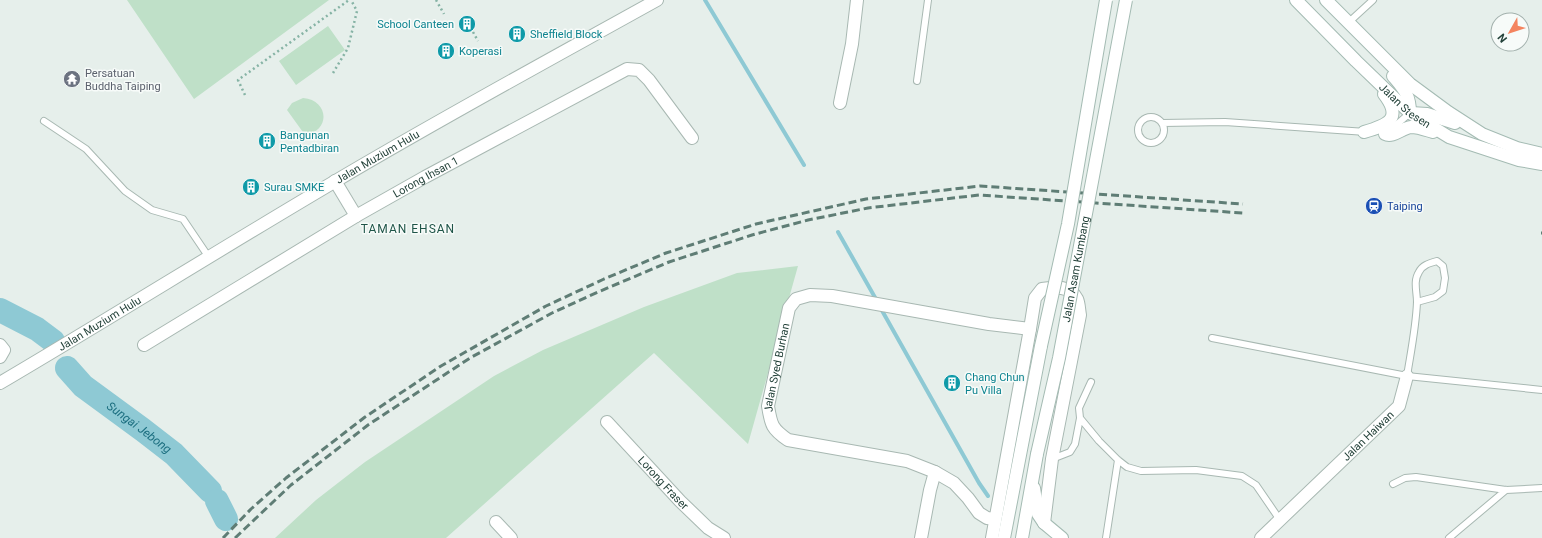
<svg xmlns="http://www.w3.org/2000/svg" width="1542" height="538" font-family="Roboto,sans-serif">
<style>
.green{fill:#bfe0c8}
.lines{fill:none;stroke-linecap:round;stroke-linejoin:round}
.stream{stroke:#8ec9d4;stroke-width:4}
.river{stroke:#8ec9d4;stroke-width:24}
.lane-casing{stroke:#a8b8b2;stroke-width:8}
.street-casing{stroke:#a8b8b2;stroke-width:14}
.secondary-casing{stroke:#a4bbb3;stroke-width:14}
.path{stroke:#86b3a5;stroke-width:2.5;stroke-dasharray:2 3;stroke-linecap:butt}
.lane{stroke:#fff;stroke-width:6}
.street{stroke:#fff;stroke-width:12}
.secondary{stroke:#fff;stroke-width:12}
.rail{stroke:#5f7d75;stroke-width:3;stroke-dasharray:8 4;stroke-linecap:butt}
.secondary-bridge-casing{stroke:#a4bbb3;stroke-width:14;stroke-linecap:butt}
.secondary-bridge{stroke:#fff;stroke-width:12}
.labels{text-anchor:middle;stroke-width:3;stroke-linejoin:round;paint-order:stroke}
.culture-label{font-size:11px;fill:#0d838f;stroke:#f7fbf9;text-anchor:start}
.worship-label{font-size:11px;fill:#5b616d;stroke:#f7fbf9;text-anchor:start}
.street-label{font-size:11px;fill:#24423a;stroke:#f7fbf9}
.transit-label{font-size:11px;fill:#164399;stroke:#f7fbf9;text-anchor:start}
.neighbourhood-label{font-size:12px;letter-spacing:1px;fill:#1f5548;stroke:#f7fbf9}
.water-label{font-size:12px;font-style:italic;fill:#1c6f80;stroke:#f7fbf9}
</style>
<rect width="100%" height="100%" fill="#e6efeb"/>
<path class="green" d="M 127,0 L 329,0 L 194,99 Z
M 328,26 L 345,50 L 296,85 L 279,61 Z
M 303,98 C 329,100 331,131 305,135 L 287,110 L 292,103 Z
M 798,266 L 748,444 L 654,353 L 446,538 L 275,538 L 316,500 L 365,462 L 494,376 L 543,350 L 644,307 L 737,273 Z"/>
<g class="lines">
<path class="stream" d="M 705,0 L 804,165
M 838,232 L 877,301
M 880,307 L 979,483 L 988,496"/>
<g class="river">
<path d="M 0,310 L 37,329 L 53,341"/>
<path id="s1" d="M 67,368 L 83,386 L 143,430 L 174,454 L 210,491"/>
<path d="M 217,501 L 226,519"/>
</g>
<defs>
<path id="lane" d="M 1349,22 L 1373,0
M 917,81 L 928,0
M1138 130a13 13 0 1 1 26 0a13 13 0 1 1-26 0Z
M 44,121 L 86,149 L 125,191 L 152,210 L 183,219 L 208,256
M 1162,123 L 1225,122 L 1366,132
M 1388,132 L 1410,113
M 1212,338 L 1407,376 L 1542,390
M 1407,376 C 1411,351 1416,327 1417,302 C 1417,292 1413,281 1419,272 C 1422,265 1430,263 1437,261 L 1443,266 L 1445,278 L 1443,291 L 1435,297 L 1417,302
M 1091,382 L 1079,408 L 1080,418 L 1099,441 L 1118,460 L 1127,467 L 1141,471 L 1196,470 L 1242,476 L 1256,485 L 1280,520
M 1052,459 L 1070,452 L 1075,444 L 1080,418
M 1393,484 L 1405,478 L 1416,477 L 1506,490 L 1542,488
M 1106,538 L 1118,460
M 1449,538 L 1506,490"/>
<g id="street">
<path d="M 840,103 L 852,44 L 857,0"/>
<path d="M 335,181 L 356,216"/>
<path d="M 0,345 L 4,350 L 0,357"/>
<path id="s2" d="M 144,345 L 356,216 L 425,177 L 627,69 L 639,70 L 649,80 L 692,138"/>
<path id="s3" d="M 0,383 C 112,317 222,248 334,182 C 440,119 549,60 657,0"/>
<path id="s4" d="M 607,422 L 680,501 L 708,528 L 724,538"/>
<path id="s5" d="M 995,519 L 987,518 L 979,513 L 968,498 L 954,483 L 935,472 L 907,461 L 788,440 C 772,429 771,425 768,406 L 789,308 L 796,299 L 810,295 L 832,296 L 989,324 L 1030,329"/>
<path d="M 496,522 L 511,538"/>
<path d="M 921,538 L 930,490 L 935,472"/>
<path d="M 992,538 L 1030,329 L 1035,298 L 1042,289 C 1055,287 1070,285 1077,299 C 1079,303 1079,310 1080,315 L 1052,459 L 1044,523"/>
<path id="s6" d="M 1261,538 L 1399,406 L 1407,376"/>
</g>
<g id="secondary">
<path id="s7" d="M 1296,0 L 1356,61 L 1410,113 L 1449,137 L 1519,160 L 1542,164"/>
<path d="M 1326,0 L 1410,84 L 1448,112 L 1482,134 L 1517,148 L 1542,154"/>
<path d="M 1393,76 C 1404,89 1410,95 1410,113"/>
<path d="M 1411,113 L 1427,114 L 1455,123"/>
<path d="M 1364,132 C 1388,125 1403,119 1384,94"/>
<path d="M 1385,134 C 1393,138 1402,128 1411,127 C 1418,127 1426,130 1433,132"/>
<path d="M 1034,488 L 1038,514 L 1044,523 L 1062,538"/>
<path d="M 1004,538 L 1041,346"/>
<path d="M 1022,538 L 1037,454"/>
</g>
</defs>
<use href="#lane" class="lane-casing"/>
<use href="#street" class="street-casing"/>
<use href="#secondary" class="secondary-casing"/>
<path class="path" d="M 436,0 L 444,14
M 473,32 L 478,41
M 333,73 L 348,48 L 357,11 L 351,0
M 245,95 L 238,80 L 349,0"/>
<use href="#lane" class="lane"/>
<use href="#street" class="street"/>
<use href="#secondary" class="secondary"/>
<path class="rail" d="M 1541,233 L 1542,233
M 223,538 L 251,509 L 286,478 L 365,417 L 441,366 L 546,306 L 604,279 L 666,253 L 756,224 L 866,199 L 980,186 L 1243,204
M 235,538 L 291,485 L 368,425 L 470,358 L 552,313 L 598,292 L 669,262 L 752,235 L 808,220 L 868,208 L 979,195 L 1243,213"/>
<defs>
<g id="secondary-bridge">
<path d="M 1041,346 L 1068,224 L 1106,0"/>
<path id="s8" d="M 1037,454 L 1059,358 L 1126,0"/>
</g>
</defs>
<use href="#secondary-bridge" class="secondary-bridge-casing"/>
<use href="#secondary-bridge" class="secondary-bridge"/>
</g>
<defs>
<symbol id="building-disc" viewBox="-11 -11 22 22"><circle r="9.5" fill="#0f9aa8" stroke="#f7fbf9"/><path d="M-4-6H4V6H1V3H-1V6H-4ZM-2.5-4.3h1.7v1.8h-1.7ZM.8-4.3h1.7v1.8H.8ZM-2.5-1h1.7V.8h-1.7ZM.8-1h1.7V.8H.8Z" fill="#fff"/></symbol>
<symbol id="temple-disc" viewBox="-11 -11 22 22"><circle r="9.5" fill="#6b7280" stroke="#f7fbf9"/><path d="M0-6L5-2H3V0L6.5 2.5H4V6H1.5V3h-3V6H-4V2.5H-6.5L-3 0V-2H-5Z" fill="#fff"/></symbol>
<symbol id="station-disc" viewBox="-11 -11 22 22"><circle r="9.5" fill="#1a4fb4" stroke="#f7fbf9"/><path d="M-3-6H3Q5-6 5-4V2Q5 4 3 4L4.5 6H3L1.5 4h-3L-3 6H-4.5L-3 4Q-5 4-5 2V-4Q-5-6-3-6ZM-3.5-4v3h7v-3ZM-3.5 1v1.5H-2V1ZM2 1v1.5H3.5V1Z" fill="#fff"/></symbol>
</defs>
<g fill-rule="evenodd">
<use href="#building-disc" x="457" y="14" width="20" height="20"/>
<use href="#building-disc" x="507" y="24" width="20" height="20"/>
<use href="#building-disc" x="436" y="41" width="20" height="20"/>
<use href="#temple-disc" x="62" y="69" width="20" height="20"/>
<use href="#building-disc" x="257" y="131" width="20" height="20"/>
<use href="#building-disc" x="241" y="177" width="20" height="20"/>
<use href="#station-disc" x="1364" y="196" width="20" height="20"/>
<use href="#building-disc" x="942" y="373" width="20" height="20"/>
</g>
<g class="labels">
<g class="culture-label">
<text x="454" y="28" text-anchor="end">School Canteen</text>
<text x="530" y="38">Sheffield Block</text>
<text x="459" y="55">Koperasi</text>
<text x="280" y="139">Bangunan<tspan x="280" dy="13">Pentadbiran</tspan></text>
<text x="264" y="191">Surau SMKE</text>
<text x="965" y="381">Chang Chun<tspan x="965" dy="13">Pu Villa</tspan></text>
</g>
<g class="worship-label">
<text x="85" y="77">Persatuan<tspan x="85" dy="13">Buddha Taiping</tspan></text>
</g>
<g class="street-label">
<text dy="4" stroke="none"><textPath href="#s7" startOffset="152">Jalan Stesen</textPath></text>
<text dy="4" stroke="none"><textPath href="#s3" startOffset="440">Jalan Muzium Hulu</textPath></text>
<text dy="4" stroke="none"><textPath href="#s2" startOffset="328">Lorong Ihsan 1</textPath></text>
<text dy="4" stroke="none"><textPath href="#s8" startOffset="189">Jalan Asam Kumbang</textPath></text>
<text dy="4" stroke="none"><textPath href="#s3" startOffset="116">Jalan Muzium Hulu</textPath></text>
<text dy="4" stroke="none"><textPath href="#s5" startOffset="310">Jalan Syed Burhan</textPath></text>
<text dy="4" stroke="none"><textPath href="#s6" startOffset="148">Jalan Haiwan</textPath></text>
<text dy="4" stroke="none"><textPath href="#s4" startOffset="83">Lorong Fraser</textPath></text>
</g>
<g class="transit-label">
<text x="1387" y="210">Taiping</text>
</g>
<g class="neighbourhood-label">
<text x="408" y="233">TAMAN EHSAN</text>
</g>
<g class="water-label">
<text dy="4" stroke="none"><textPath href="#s1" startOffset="94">Sungai Jebong</textPath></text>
</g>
</g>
<g transform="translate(1510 32) rotate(231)"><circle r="19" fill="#f7fbf9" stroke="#a3b1ad"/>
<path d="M0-3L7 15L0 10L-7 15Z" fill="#f4845f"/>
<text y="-6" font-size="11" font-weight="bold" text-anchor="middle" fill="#24423a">N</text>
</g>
</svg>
